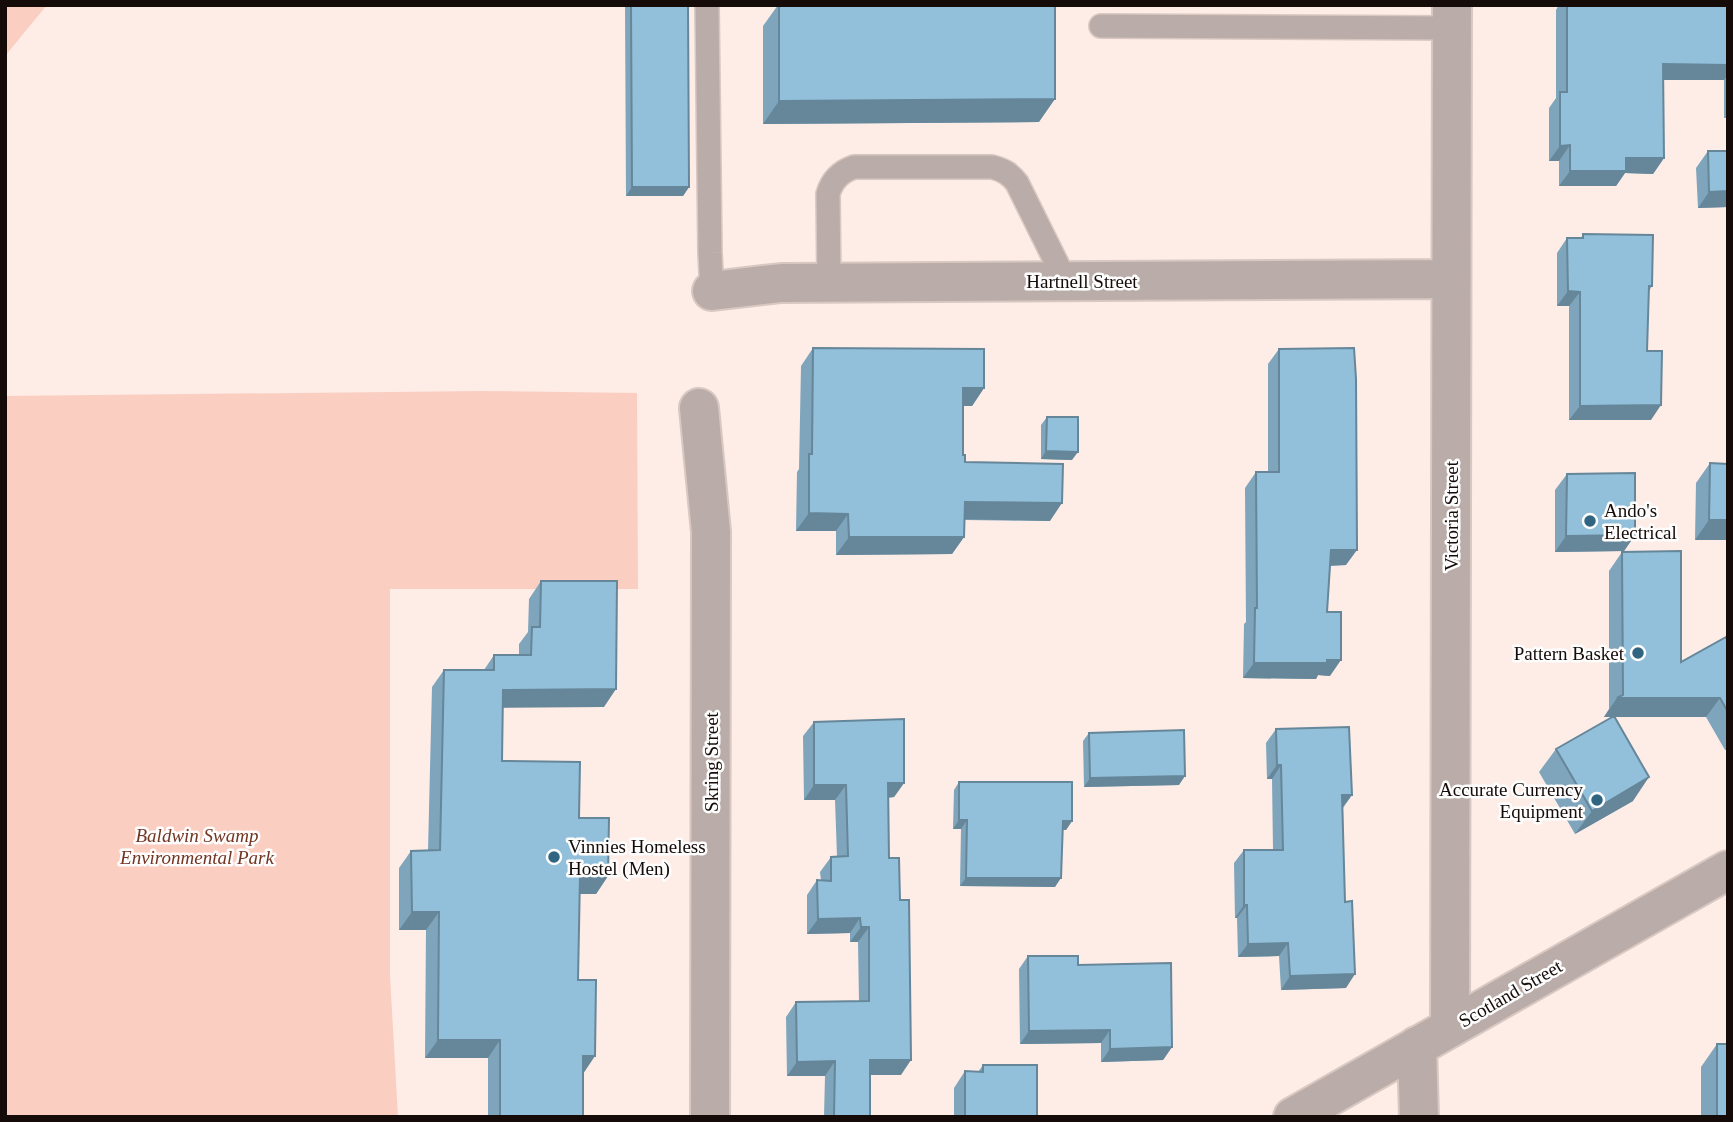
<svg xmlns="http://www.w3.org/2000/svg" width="1733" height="1122" font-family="Georgia,serif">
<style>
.green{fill:#facfc2}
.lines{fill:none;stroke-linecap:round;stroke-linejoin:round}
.service-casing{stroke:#d9c8c2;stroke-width:26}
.minor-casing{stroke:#d9c8c2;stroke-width:42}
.tertiary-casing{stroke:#d9c8c2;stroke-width:42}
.service{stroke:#baada9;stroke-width:23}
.minor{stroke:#baada9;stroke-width:38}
.tertiary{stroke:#baada9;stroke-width:38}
.wall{fill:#7ea5bc}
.shaded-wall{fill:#668699}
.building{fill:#92c0db;stroke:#668699;stroke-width:2}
.poi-dot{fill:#306581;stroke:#fdfdfd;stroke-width:2.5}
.labels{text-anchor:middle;stroke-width:5;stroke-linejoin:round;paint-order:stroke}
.street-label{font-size:19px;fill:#150b08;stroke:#fdfdfd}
.poi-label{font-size:19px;fill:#150b08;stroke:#fdfdfd;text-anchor:start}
.park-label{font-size:19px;font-style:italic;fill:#723521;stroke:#fdfdfd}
</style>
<rect width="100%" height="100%" fill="#feece6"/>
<path class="green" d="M 5,5 L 47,5 L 5,56 Z
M 482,391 L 637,393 L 638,589 L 390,589 L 390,976 L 398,1117 L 5,1117 L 5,396 Z"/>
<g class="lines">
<defs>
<path id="service" d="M 707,5 L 710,253 L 712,291
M 1101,26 L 1452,28
M 829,283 L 828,194 C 832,180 840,172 854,167 L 992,167 C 1004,170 1010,174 1017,183 L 1066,282"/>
<path id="minor" d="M 712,291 L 781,283 L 1451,279
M 699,408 L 711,532 L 710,1117
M 1450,1027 L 1452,5
M 1417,1046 L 1419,1117"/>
<path id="tertiary" d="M 1293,1117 L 1728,870"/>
</defs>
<use href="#service" class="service-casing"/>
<use href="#minor" class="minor-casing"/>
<use href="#tertiary" class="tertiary-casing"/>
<use href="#service" class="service"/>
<use href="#minor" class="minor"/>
<use href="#tertiary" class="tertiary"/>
</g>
<path class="wall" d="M 625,5 L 688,5 L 689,187 L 683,196 L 626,196 Z
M 778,5 L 1055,5 L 1039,122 L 763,124 L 763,26 Z
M 1559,5 L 1728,5 L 1728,118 L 1724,118 L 1724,80 L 1663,80 L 1664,158 L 1653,174 L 1625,173 L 1616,186 L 1559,186 L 1559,161 L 1549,161 L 1549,108 L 1556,98 L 1556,10 Z
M 1708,151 L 1728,207 L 1698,208 L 1696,168 Z
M 1583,234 L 1652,286 L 1649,291 L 1647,351 L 1651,420 L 1569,420 L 1569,306 L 1557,306 L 1557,253 L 1567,238 L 1581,238 Z
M 813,348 L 984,388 L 972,406 L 963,406 L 963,455 L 965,462 L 1050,521 L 964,520 L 964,537 L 952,554 L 836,555 L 836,531 L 796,531 L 797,472 L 799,469 L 801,366 Z
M 1279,349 L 1346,565 L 1330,566 L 1327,612 L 1330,676 L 1318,675 L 1316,679 L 1243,678 L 1244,624 L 1246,622 L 1245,488 L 1256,472 L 1268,472 L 1268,364 Z
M 1047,417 L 1072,460 L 1041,459 L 1041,425 Z
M 1710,463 L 1728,464 L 1728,540 L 1695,540 L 1696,483 Z
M 1567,474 L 1635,535 L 1624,551 L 1555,552 L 1555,490 Z
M 1622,552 L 1681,662 L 1728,640 L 1728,749 L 1725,750 L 1706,717 L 1614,717 L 1633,801 L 1575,834 L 1539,772 L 1556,749 L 1612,717 L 1604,717 L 1609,709 L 1609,571 Z
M 541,581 L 604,707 L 503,707 L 502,761 L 579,818 L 608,876 L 596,894 L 579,894 L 578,980 L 583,1073 L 583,1117 L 488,1117 L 488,1058 L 425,1058 L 426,930 L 399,930 L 399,868 L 411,851 L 428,851 L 432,687 L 444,670 L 484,670 L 494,655 L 519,655 L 519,644 L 528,632 L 529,599 Z
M 814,722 L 904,783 L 894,797 L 888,798 L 889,858 L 901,1075 L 870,1075 L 870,1117 L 824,1117 L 825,1076 L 787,1076 L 786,1017 L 796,1002 L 859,1001 L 858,942 L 850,942 L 850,933 L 807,934 L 807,895 L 817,880 L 821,880 L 820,872 L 831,857 L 837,857 L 835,800 L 804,800 L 803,736 Z
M 1276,729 L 1352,795 L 1343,808 L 1346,988 L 1281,990 L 1279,956 L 1238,957 L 1237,918 L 1235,918 L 1234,863 L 1244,850 L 1273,850 L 1272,779 L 1267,779 L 1266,743 Z
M 1089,733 L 1179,785 L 1084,787 L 1083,741 Z
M 959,782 L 1072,821 L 1066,830 L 1063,830 L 1055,887 L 960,886 L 961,829 L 953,829 L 954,790 Z
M 1028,956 L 1078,965 L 1172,1047 L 1163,1060 L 1101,1062 L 1101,1043 L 1020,1044 L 1019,969 Z
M 1717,1044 L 1728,1117 L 1701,1117 L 1701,1067 Z
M 983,1065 L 1037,1117 L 954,1117 L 954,1088 L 965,1071 L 978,1072 Z"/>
<path class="shaded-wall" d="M 1663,64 L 1728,65 L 1728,75 L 1724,80 L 1652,80 Z
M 1055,99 L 1039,122 L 763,124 L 779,101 Z
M 1570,145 L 1559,161 L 1549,161 L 1560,146 Z
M 1626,158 L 1664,158 L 1653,174 L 1625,173 L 1616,186 L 1559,186 L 1570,171 Z
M 632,187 L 689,187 L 683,196 L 626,196 Z
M 1728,191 L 1728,207 L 1698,208 L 1709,192 Z
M 1568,291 L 1580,292 L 1569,306 L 1557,306 Z
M 963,388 L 984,388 L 972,406 L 951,406 Z
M 1661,405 L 1651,420 L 1569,420 L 1580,406 Z
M 1046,451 L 1078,452 L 1072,460 L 1041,459 Z
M 965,502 L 1062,503 L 1050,521 L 952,519 Z
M 809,513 L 848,514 L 836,531 L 796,531 Z
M 1709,520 L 1728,520 L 1728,540 L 1695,540 Z
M 1635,535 L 1624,551 L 1555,552 L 1566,536 Z
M 849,537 L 964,537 L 952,554 L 836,555 Z
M 1331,550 L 1357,550 L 1346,565 L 1320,566 Z
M 1327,660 L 1341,660 L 1330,676 L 1318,675 L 1316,679 L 1243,678 L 1254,663 Z
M 616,689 L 604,707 L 491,708 L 503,690 Z
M 1617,698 L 1720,698 L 1706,717 L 1604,717 Z
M 1277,765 L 1281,765 L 1272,779 L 1267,779 Z
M 1185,776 L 1179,785 L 1084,787 L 1090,778 Z
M 1649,777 L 1633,801 L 1575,834 L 1592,811 Z
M 888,783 L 904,783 L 894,797 L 878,798 Z
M 814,785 L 846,785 L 835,800 L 804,800 Z
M 1342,795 L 1352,795 L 1342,808 Z
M 959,820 L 967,820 L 961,829 L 953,829 Z
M 1063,821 L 1072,821 L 1066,830 L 1057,830 Z
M 580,876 L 608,876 L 596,894 L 567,894 Z
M 966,878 L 1061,878 L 1055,887 L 960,886 Z
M 1244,905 L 1247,905 L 1237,918 L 1235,918 Z
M 412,912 L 439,912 L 426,930 L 399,930 Z
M 860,918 L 850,933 L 807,934 L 818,919 Z
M 861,927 L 869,927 L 858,942 L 850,942 Z
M 1288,943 L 1279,956 L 1238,957 L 1248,944 Z
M 1355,974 L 1346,988 L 1281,990 L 1290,976 Z
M 1110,1030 L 1101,1043 L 1020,1044 L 1029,1031 Z
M 438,1040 L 500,1040 L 488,1058 L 425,1058 Z
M 1172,1047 L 1163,1060 L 1101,1062 L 1110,1049 Z
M 583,1056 L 595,1056 L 583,1074 Z
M 870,1060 L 911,1060 L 901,1075 L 859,1075 Z
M 835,1061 L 825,1076 L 787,1076 L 797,1062 Z"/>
<path class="building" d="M 631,5 L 688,5 L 689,187 L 632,187 Z
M 779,5 L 1055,5 L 1055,99 L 779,101 Z
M 1567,5 L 1728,5 L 1728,65 L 1663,64 L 1664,158 L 1626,158 L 1626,171 L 1570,171 L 1570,145 L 1560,146 L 1560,92 L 1567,92 Z
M 1708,151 L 1728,151 L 1728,191 L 1709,192 Z
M 1583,234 L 1653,235 L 1652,286 L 1649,286 L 1647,351 L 1662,351 L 1661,405 L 1580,406 L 1580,292 L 1568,291 L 1567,238 L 1583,238 Z
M 813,348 L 984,349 L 984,388 L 963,388 L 963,455 L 965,455 L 965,462 L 1063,464 L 1062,503 L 965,502 L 964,537 L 849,537 L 848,514 L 809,513 L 809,454 L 812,454 Z
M 1354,348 L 1356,379 L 1357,550 L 1331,550 L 1327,612 L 1341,612 L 1341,660 L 1327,660 L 1327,663 L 1254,663 L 1255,608 L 1257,608 L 1256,472 L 1279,472 L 1279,349 Z
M 1047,417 L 1078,417 L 1078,452 L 1046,451 Z
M 1710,463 L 1728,464 L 1728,520 L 1709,520 Z
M 1635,473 L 1635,535 L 1566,536 L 1567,474 Z
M 1681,551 L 1681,662 L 1726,637 L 1728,640 L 1728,712 L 1720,698 L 1617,698 L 1623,695 L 1622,552 Z
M 541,581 L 617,581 L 616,689 L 503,690 L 502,761 L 580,762 L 579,818 L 609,818 L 608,876 L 580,876 L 578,980 L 596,980 L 595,1056 L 583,1056 L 583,1117 L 500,1117 L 500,1040 L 438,1040 L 439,912 L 412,912 L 411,851 L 440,850 L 444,670 L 494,670 L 494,655 L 531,655 L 532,627 L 540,627 Z
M 1614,716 L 1649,777 L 1592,811 L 1556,749 Z
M 904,719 L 904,783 L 888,783 L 889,858 L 899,858 L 900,900 L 909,900 L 911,1060 L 870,1060 L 870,1117 L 834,1117 L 835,1061 L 797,1062 L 796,1002 L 869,1001 L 869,927 L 861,927 L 860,918 L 818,919 L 817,880 L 831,881 L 831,857 L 848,856 L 846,785 L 814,785 L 814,722 Z
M 1349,727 L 1352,795 L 1342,795 L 1345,902 L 1352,901 L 1355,974 L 1290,976 L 1288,943 L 1248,944 L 1247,905 L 1244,905 L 1244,850 L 1283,850 L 1281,765 L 1277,765 L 1276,729 Z
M 1184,730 L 1185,776 L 1090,778 L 1089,733 Z
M 959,782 L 1072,782 L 1072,821 L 1063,821 L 1061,878 L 966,878 L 967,820 L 959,820 Z
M 1028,956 L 1078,956 L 1078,965 L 1171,963 L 1172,1047 L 1110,1049 L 1110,1030 L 1029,1031 Z
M 1717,1044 L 1728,1044 L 1728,1117 L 1717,1117 Z
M 983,1065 L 1037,1065 L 1037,1117 L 965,1117 L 965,1071 L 983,1072 Z"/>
<g class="poi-dot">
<circle cx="1590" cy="521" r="7"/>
<circle cx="1638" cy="653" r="7"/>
<circle cx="1597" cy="800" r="7"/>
<circle cx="554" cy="857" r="7"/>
</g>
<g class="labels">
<g class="street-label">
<text x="1082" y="288">Hartnell Street</text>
<text transform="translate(1451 516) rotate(-90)" y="7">Victoria Street</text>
<text transform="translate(711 762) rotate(-90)" y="7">Skring Street</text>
<text transform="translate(1510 993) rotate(-30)" y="7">Scotland Street</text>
</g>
<g class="poi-label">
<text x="1604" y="517">Ando's<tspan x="1604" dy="22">Electrical</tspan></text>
<text x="1624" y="660" text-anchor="end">Pattern Basket</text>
<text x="1583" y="796" text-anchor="end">Accurate Currency<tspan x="1583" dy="22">Equipment</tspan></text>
<text x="568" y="853">Vinnies Homeless<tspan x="568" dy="22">Hostel (Men)</tspan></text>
</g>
<g class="park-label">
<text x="197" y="842">Baldwin Swamp<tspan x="197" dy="22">Environmental Park</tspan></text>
</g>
</g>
<rect width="1733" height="1122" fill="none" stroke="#150b08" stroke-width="14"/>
</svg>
